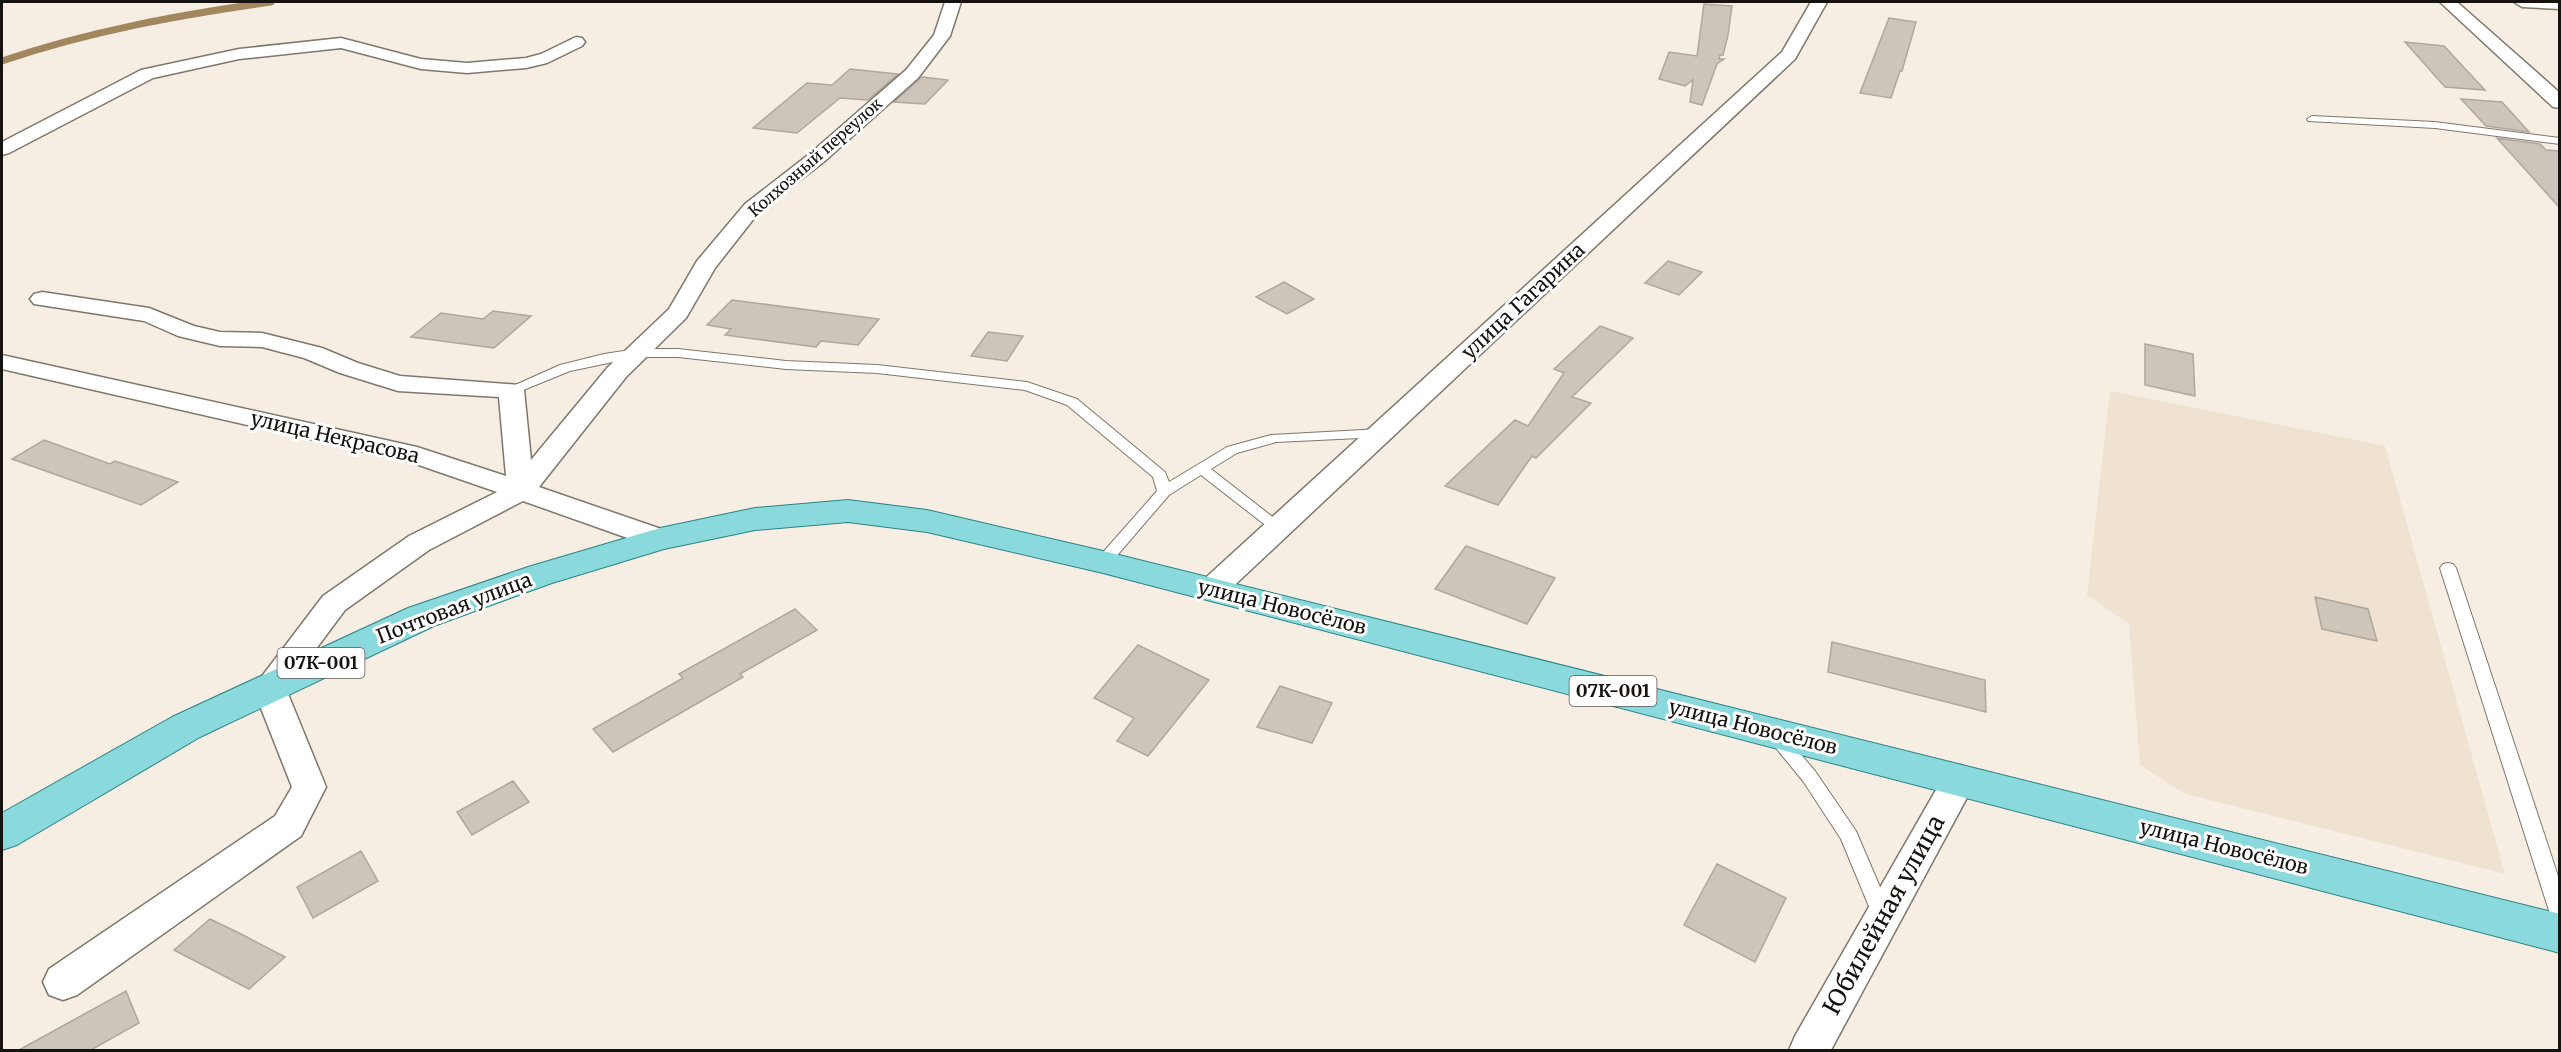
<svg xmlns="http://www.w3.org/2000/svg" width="2561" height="1052" font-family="Merriweather,serif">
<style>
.built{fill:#efe2d0}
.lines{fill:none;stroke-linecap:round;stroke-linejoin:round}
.stream{stroke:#a2865e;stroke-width:7}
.building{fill:#cdc5ba;stroke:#afa79d;stroke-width:1.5}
.lane-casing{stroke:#7e776c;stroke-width:2}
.street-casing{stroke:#7e776c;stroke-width:3}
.primary-casing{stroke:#2d8286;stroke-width:2}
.lane{fill:#fff;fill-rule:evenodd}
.street{fill:#fff;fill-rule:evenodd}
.primary{fill:#89d9dd;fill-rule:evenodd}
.labels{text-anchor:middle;stroke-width:6;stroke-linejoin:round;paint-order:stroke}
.far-street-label{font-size:16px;fill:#15120f;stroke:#fff}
.shield{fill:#fff;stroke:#5b5957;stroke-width:1.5}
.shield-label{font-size:18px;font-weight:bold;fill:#15120f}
.street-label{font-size:20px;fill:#15120f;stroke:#fff}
.near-street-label{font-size:24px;fill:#15120f;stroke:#fff}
</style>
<rect width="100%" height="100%" fill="#f6eee2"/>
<path class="built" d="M 2110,391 L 2385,446 L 2505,874 L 2185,794 L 2140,765 L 2129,624 L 2087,595 Z"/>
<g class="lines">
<path class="stream" d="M 2,61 C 90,31 179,15 271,2"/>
</g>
<path class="building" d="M 1704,4 L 1732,6 L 1728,35 L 1723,55 L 1720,55 L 1719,59 L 1724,59 L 1717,64 L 1702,105 L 1690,102 L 1693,80 L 1685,86 L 1659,79 L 1669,52 L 1697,56 Z
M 1889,18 L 1916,22 L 1902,71 L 1900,71 L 1891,98 L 1860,93 Z
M 2405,42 L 2444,46 L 2485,90 L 2445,87 Z
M 850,69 L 898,74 L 868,100 L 840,98 L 797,133 L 753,128 L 807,83 L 832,85 Z
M 922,77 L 948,80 L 925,104 L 894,102 Z
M 2461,99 L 2502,102 L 2529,132 L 2486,126 Z
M 2497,138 L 2540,144 L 2546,150 L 2559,151 L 2559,207 Z
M 1668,261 L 1702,272 L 1679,295 L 1645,283 Z
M 1284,282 L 1314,299 L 1287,314 L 1256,297 Z
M 732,300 L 879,319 L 858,345 L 821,341 L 816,347 L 725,335 L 731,329 L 707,325 Z
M 493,311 L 531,316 L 494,348 L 411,337 L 441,313 L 483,319 Z
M 1600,326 L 1633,338 L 1572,397 L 1591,403 L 1536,458 L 1532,456 L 1498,505 L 1445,486 L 1515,420 L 1528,426 L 1564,373 L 1554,369 Z
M 988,332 L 1023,336 L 1007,361 L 971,356 Z
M 2145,344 L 2193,354 L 2195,396 L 2145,385 Z
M 44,440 L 110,464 L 115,461 L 178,482 L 141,505 L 12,459 Z
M 1466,546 L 1555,578 L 1527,624 L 1435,589 Z
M 2315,597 L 2368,609 L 2377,641 L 2322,629 Z
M 795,609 L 817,630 L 740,674 L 743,677 L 613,752 L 593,729 L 683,678 L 679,674 Z
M 1832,642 L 1985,680 L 1986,712 L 1828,672 Z
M 1138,645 L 1209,680 L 1148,756 L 1117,741 L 1134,718 L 1094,698 Z
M 1280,686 L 1332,703 L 1312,743 L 1257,727 Z
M 513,781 L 529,802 L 472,835 L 457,812 Z
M 361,851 L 378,881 L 313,918 L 297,887 Z
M 1717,864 L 1786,898 L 1755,962 L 1684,925 Z
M 210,919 L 243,935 L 285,957 L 249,989 L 174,950 Z
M 126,991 L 139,1023 L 91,1050 L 19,1050 Z"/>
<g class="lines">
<defs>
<path id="lane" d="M 2312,116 L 2435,122 L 2560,138 L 2560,144 L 2435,128 L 2308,121 L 2307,119 Z
M 637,349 L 678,349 L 786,361 L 877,365 L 1027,382 L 1077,399 L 1165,472 L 1169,482 L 1227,447 L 1271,435 L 1381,429 L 1388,433 L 1381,437 L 1276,442 L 1237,453 L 1211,469 L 1283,525 L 1286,528 L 1283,531 L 1273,531 L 1201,475 L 1169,495 L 1108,566 L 1098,566 L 1095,562 L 1098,558 L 1157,491 L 1153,477 L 1067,405 L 1025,390 L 877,373 L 786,369 L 678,357 L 637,357 L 570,371 L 516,393 L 506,393 L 504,390 L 560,365 L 604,354 Z
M 2448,563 L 2453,564 L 2456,568 L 2560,882 L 2560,922 L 2553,920 L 2550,914 L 2440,568 L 2443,564 Z
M 1775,729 L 1781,731 L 1815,771 L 1856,831 L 1892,915 L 1889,921 L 1882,924 L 1875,921 L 1841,839 L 1803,781 L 1766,736 L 1769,731 Z"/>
<path id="street" d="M 945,2 L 961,2 L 950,36 L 918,78 L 826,160 L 759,212 L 715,268 L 686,318 L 626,377 L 539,487 L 670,532 L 674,539 L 670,546 L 660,549 L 650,546 L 523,501 L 429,550 L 345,610 L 286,689 L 326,787 L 301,836 L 77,995 L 63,1000 L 49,995 L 43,982 L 49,969 L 275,816 L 292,787 L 253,688 L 323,596 L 409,536 L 497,492 L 410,462 L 2,369 L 2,355 L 417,447 L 506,476 L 499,397 L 398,391 L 340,373 L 304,358 L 262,347 L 220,346 L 178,336 L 144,321 L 34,304 L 30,299 L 34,294 L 42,292 L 149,308 L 194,326 L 220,332 L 262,333 L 322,348 L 358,363 L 400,376 L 520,385 L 524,390 L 531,460 L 608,367 L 669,309 L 697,261 L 745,204 L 812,152 L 906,70 L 934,35 Z
M 1811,2 L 1827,2 L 1795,59 L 1223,596 L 1212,599 L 1201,596 L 1197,589 L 1201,582 L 1782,52 Z
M 2440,2 L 2457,2 L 2560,93 L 2560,108 L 2553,107 Z
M 2514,2 L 2560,2 L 2560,9 L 2522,7 Z
M 576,37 L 582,38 L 585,42 L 582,46 L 547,63 L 526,68 L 467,73 L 421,69 L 341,48 L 239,59 L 153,78 L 9,153 L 2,155 L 2,142 L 141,70 L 239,49 L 341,38 L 421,59 L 467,63 L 526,58 L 541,54 Z
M 1960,765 L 1972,769 L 1977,779 L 1831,1050 L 1789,1050 L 1795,1036 L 1948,769 Z"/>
<path id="primary" d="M 848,500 L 927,510 L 1103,551 L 2560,914 L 2560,953 L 1103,573 L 927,532 L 848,522 L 755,530 L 664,549 L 552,583 L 434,626 L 200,737 L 17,845 L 2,850 L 2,813 L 172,717 L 408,608 L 528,567 L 660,528 L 755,508 Z"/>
</defs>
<use href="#lane" class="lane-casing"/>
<use href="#street" class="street-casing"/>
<use href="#primary" class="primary-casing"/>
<use href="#lane" class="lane"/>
<use href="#street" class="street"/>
<use href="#primary" class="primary"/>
</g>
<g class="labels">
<g class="far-street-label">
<text transform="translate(815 157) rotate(-41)" y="6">Колхозный переулок</text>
</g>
<g class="shield">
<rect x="277.5" y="648" width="87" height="30" rx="4.5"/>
<rect x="1569.5" y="676" width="87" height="30" rx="4.5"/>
</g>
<g class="shield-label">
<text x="321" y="669">07К-001</text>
<text x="1613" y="697">07К-001</text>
</g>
<g class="street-label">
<text transform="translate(1523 301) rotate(-43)" y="7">улица Гагарина</text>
<text transform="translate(335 437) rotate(13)" y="7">улица Некрасова</text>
<text transform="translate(1282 607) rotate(14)" y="7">улица Новосёлов</text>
<text transform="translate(454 608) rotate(-21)" y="7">Почтовая улица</text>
<text transform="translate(1753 727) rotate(14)" y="7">улица Новосёлов</text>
<text transform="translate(2224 847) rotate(14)" y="7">улица Новосёлов</text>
</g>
<g class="near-street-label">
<text transform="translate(1884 915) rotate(-61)" y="8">Юбилейная улица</text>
</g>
</g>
<rect width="2561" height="1052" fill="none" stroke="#15120f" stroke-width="6"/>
</svg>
